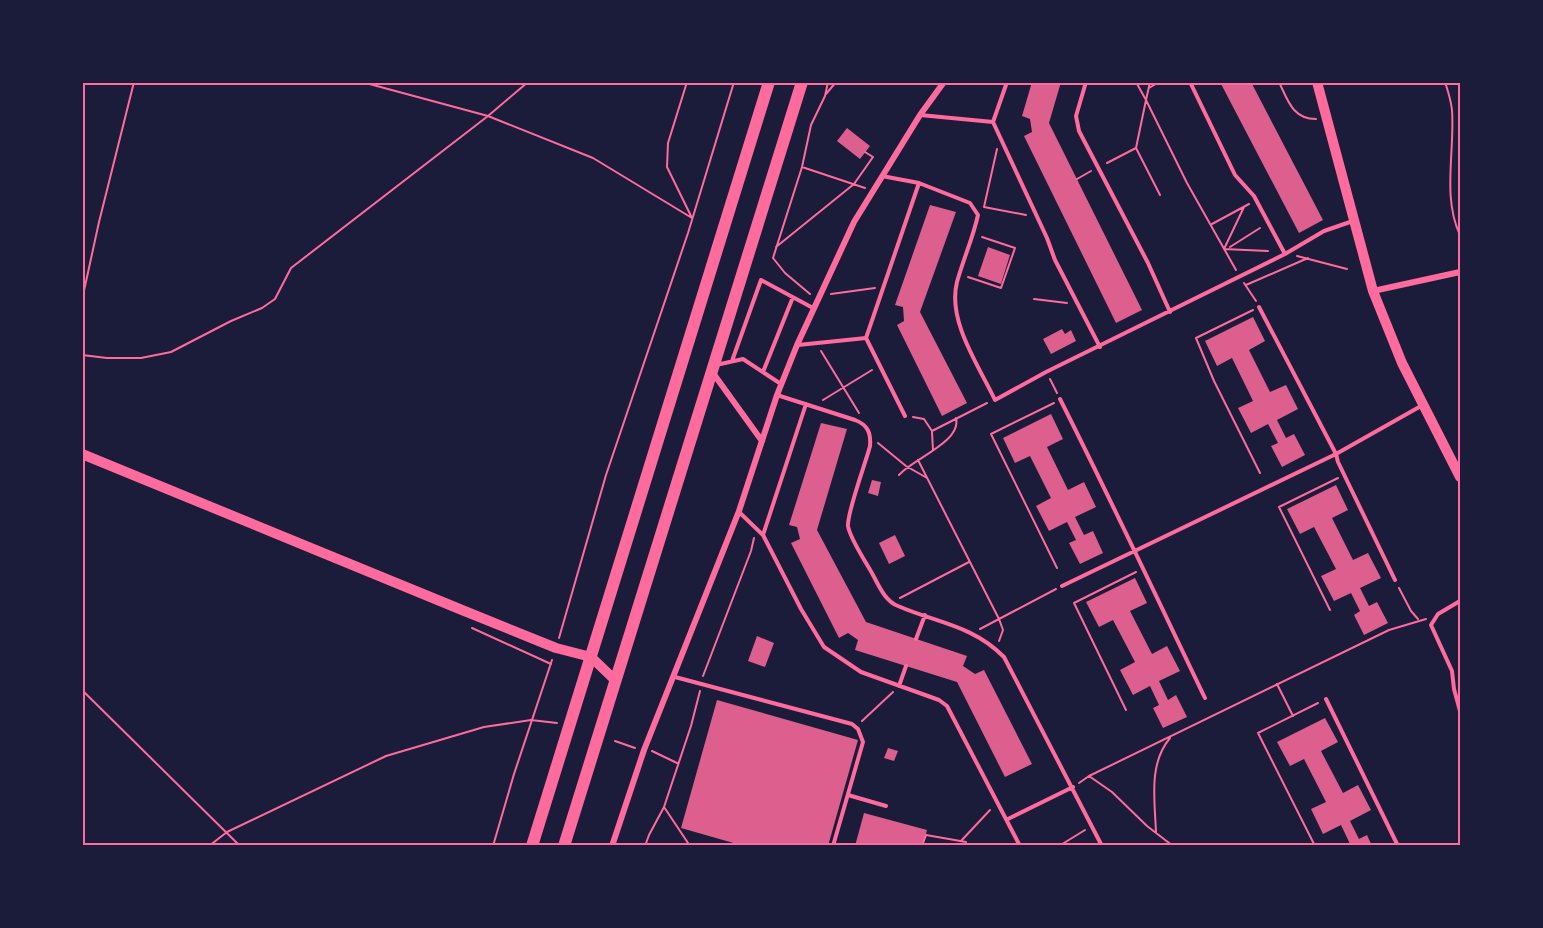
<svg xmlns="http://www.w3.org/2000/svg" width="1543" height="928" font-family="Mulish,sans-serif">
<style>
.building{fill:#dd5f8e}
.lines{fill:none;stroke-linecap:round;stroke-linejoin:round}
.path{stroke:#ff6b9d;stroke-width:2}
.service{stroke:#ff6b9d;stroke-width:4}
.minor{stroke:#ff6b9d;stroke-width:6}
.tertiary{stroke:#ff6b9d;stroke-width:10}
.primary{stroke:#ff6b9d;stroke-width:12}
.neatline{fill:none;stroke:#ff6b9d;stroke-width:2}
</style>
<rect width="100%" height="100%" fill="#1b1b3a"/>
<path class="building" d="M 1032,82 L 1061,82 L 1049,123 L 1142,310 L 1116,323 L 1024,136 L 1032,132 L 1030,119 L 1022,116 Z
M 1220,82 L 1251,82 L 1323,220 L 1299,233 Z
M 847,128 L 870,146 L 860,159 L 837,141 Z
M 930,205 L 956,212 L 920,312 L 967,403 L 942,416 L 897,325 L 904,321 L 903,307 L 895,305 Z
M 988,247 L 1010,255 L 1001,284 L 978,276 Z
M 1253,317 L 1265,341 L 1249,350 L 1270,392 L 1286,385 L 1298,409 L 1277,420 L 1286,438 L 1294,434 L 1305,455 L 1282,467 L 1271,446 L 1278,443 L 1268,424 L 1251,433 L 1238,408 L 1253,401 L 1232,358 L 1217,366 L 1205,341 Z
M 1062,329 L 1065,334 L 1071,330 L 1076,341 L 1051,354 L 1043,339 Z
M 1051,414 L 1063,439 L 1047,447 L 1068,490 L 1084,482 L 1096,507 L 1075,517 L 1084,535 L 1093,531 L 1103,553 L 1080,564 L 1069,543 L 1076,540 L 1067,522 L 1049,531 L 1036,506 L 1051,498 L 1030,456 L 1015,463 L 1003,438 Z
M 821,423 L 847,429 L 817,530 L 866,622 L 967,656 L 963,666 L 975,674 L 984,670 L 1032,764 L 1005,777 L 957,682 L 855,650 L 858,640 L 848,633 L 839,638 L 791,543 L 800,539 L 797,527 L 789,525 Z
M 872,480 L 881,482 L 878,496 L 868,493 Z
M 1336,485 L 1348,510 L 1332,518 L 1353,560 L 1368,553 L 1381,578 L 1360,588 L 1369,606 L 1377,602 L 1388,623 L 1364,635 L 1354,615 L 1360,611 L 1351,593 L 1334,601 L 1321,576 L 1336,569 L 1314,527 L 1300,534 L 1287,509 Z
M 895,535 L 905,556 L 889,564 L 879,543 Z
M 1135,578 L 1147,603 L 1130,611 L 1152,654 L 1167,646 L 1180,671 L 1159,681 L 1168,700 L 1176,695 L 1187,717 L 1163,728 L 1153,708 L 1159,705 L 1150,686 L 1133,695 L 1120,670 L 1135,662 L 1113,620 L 1099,627 L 1086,602 Z
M 757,636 L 774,643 L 765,667 L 748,661 Z
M 717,700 L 858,740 L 828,846 L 744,846 L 681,828 Z
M 1325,718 L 1338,742 L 1321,751 L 1343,793 L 1358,785 L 1371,810 L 1350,821 L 1359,839 L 1367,835 L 1372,846 L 1347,846 L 1350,844 L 1341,825 L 1323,834 L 1311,809 L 1326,802 L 1304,759 L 1290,766 L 1277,742 Z
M 888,748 L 898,751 L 894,761 L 884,758 Z
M 864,813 L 927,830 L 923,846 L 855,846 Z"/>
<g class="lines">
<path class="path" d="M 362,82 L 488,116 L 593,158 L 692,218
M 687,82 L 668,143 L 667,167 L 692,218
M 1136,82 L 1146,100 L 1150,82
M 1279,82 C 1288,101 1293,119 1316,119
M 1445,82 C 1448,91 1451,101 1452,110 C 1455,151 1442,197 1460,235
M 1149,88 L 1159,82
M 826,94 L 836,82
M 1107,163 L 1136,148
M 802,167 L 865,188
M 1077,179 L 1091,171
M 1160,195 L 1136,148 L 1146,100 L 1187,183 L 1236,270
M 984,207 L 1026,215
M 984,207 L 997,149
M 1244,207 L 1224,249 L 1268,251
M 1212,224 L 1249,204
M 776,247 L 854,184 L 873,157 L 865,152
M 1230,247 L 1260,228
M 1297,256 L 1347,269
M 968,277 L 1001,288 L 1015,248 L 982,237
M 1244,283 L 1256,301
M 1246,285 L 1308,258
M 810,294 L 785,273 L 773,258 L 802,167 L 811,125 L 825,96 L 828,82
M 831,294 L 875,288
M 1034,299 L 1067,303
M 82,300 L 99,222 L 134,82
M 1253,310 L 1196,338 L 1214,381 L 1260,473
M 821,351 L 859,413
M 82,355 L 107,358 L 141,358 L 171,352 L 231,321 L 262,308 L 275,299 L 291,268 L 488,116 L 528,82
M 1050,379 L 1057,393
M 823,400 L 872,370
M 1054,403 L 991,434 L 1057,568
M 913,417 L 924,419 L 932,431 L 987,403
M 932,432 L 933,450
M 878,443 L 906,466 L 927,478
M 918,460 L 999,619 L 1056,589
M 899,475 C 912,459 962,442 956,418
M 1399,588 L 1411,611 L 1418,619
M 900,598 L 969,562
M 1330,610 L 1279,507 L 1338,478
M 472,628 L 551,664
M 980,629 L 999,619 L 1003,630 L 999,641
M 559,638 L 606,475 L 688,233 L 734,82
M 703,676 L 751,551 L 754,538
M 1277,684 L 1293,716
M 82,690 L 240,846
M 1126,710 L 1074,603 L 1136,572
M 862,721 L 893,692
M 615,741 L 635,748
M 652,751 L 677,763
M 1089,776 L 1112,792 L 1147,826 L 1173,846
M 1079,783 L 1089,776 L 1389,630 L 1426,619
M 664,807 L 690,846
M 1156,833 C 1155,801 1148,764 1170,738
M 82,841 L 86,846
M 961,841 L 990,810
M 209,846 L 227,832 L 386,756 L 484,727 L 531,720 L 557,723
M 493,846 L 514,774 L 552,660
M 645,846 L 649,835 L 664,807 L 691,726 L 700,691
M 922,846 L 926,835 L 966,842 L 965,846
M 1059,846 L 1085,830
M 1315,846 L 1258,733 L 1318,703"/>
<path class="service" d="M 1007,82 L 993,122 L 1047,238 L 1055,260 L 1100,347
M 1086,82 L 1076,116 L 1079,131 L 1148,263 L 1170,312
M 1190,82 L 1235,175 L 1254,196 L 1285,254 L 1324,231 L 1353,221
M 920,115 L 993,122
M 882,176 L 919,183 L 970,203 L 978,215 C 973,238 963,260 957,282 C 947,321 979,366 995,400 L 1046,372 L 1285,254
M 1259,307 L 1336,454 L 1338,462 L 1395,580
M 866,338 L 919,183
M 798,345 L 866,338 L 905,416
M 732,361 L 761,280 L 813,308
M 716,365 L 743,359 L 781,384
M 763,372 L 793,297
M 777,395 L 855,420 C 868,425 871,433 870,446 C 866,462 847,512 848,526 C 850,539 866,562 873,575 C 879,586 885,601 898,606 C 937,623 972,625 1004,657 L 1102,846
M 1060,399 C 1110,498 1157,598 1205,698
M 739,512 L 763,535 L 801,609 L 824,647 L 861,672 L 939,700 L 947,706 L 1020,846
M 763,535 L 806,404
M 1062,586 L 1336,454 L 1421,406
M 1460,601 L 1438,614 L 1431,625 L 1452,671 L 1454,689 L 1460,711
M 916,639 L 925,615
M 675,677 L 852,724 L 858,729 L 863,742 L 833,846
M 899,686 L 906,666
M 1326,699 L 1398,846
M 848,795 L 886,806
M 1008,819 L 1073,787"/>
<path class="minor" d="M 1373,291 L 1460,272
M 713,373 L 762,441
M 612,846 L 644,750 L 739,511 L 777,395 L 797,345 L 854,222 L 920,115 L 944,82"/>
<path class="tertiary" d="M 1317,82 L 1373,291 L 1402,363 L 1460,477
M 82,454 L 462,610 L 556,648 L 591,657 L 615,680"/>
<path class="primary" d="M 532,846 L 769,82
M 564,846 L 802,82"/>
</g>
<rect width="1543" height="928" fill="none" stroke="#1b1b3a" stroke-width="168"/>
<rect x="84" y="84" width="1375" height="760" class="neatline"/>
</svg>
